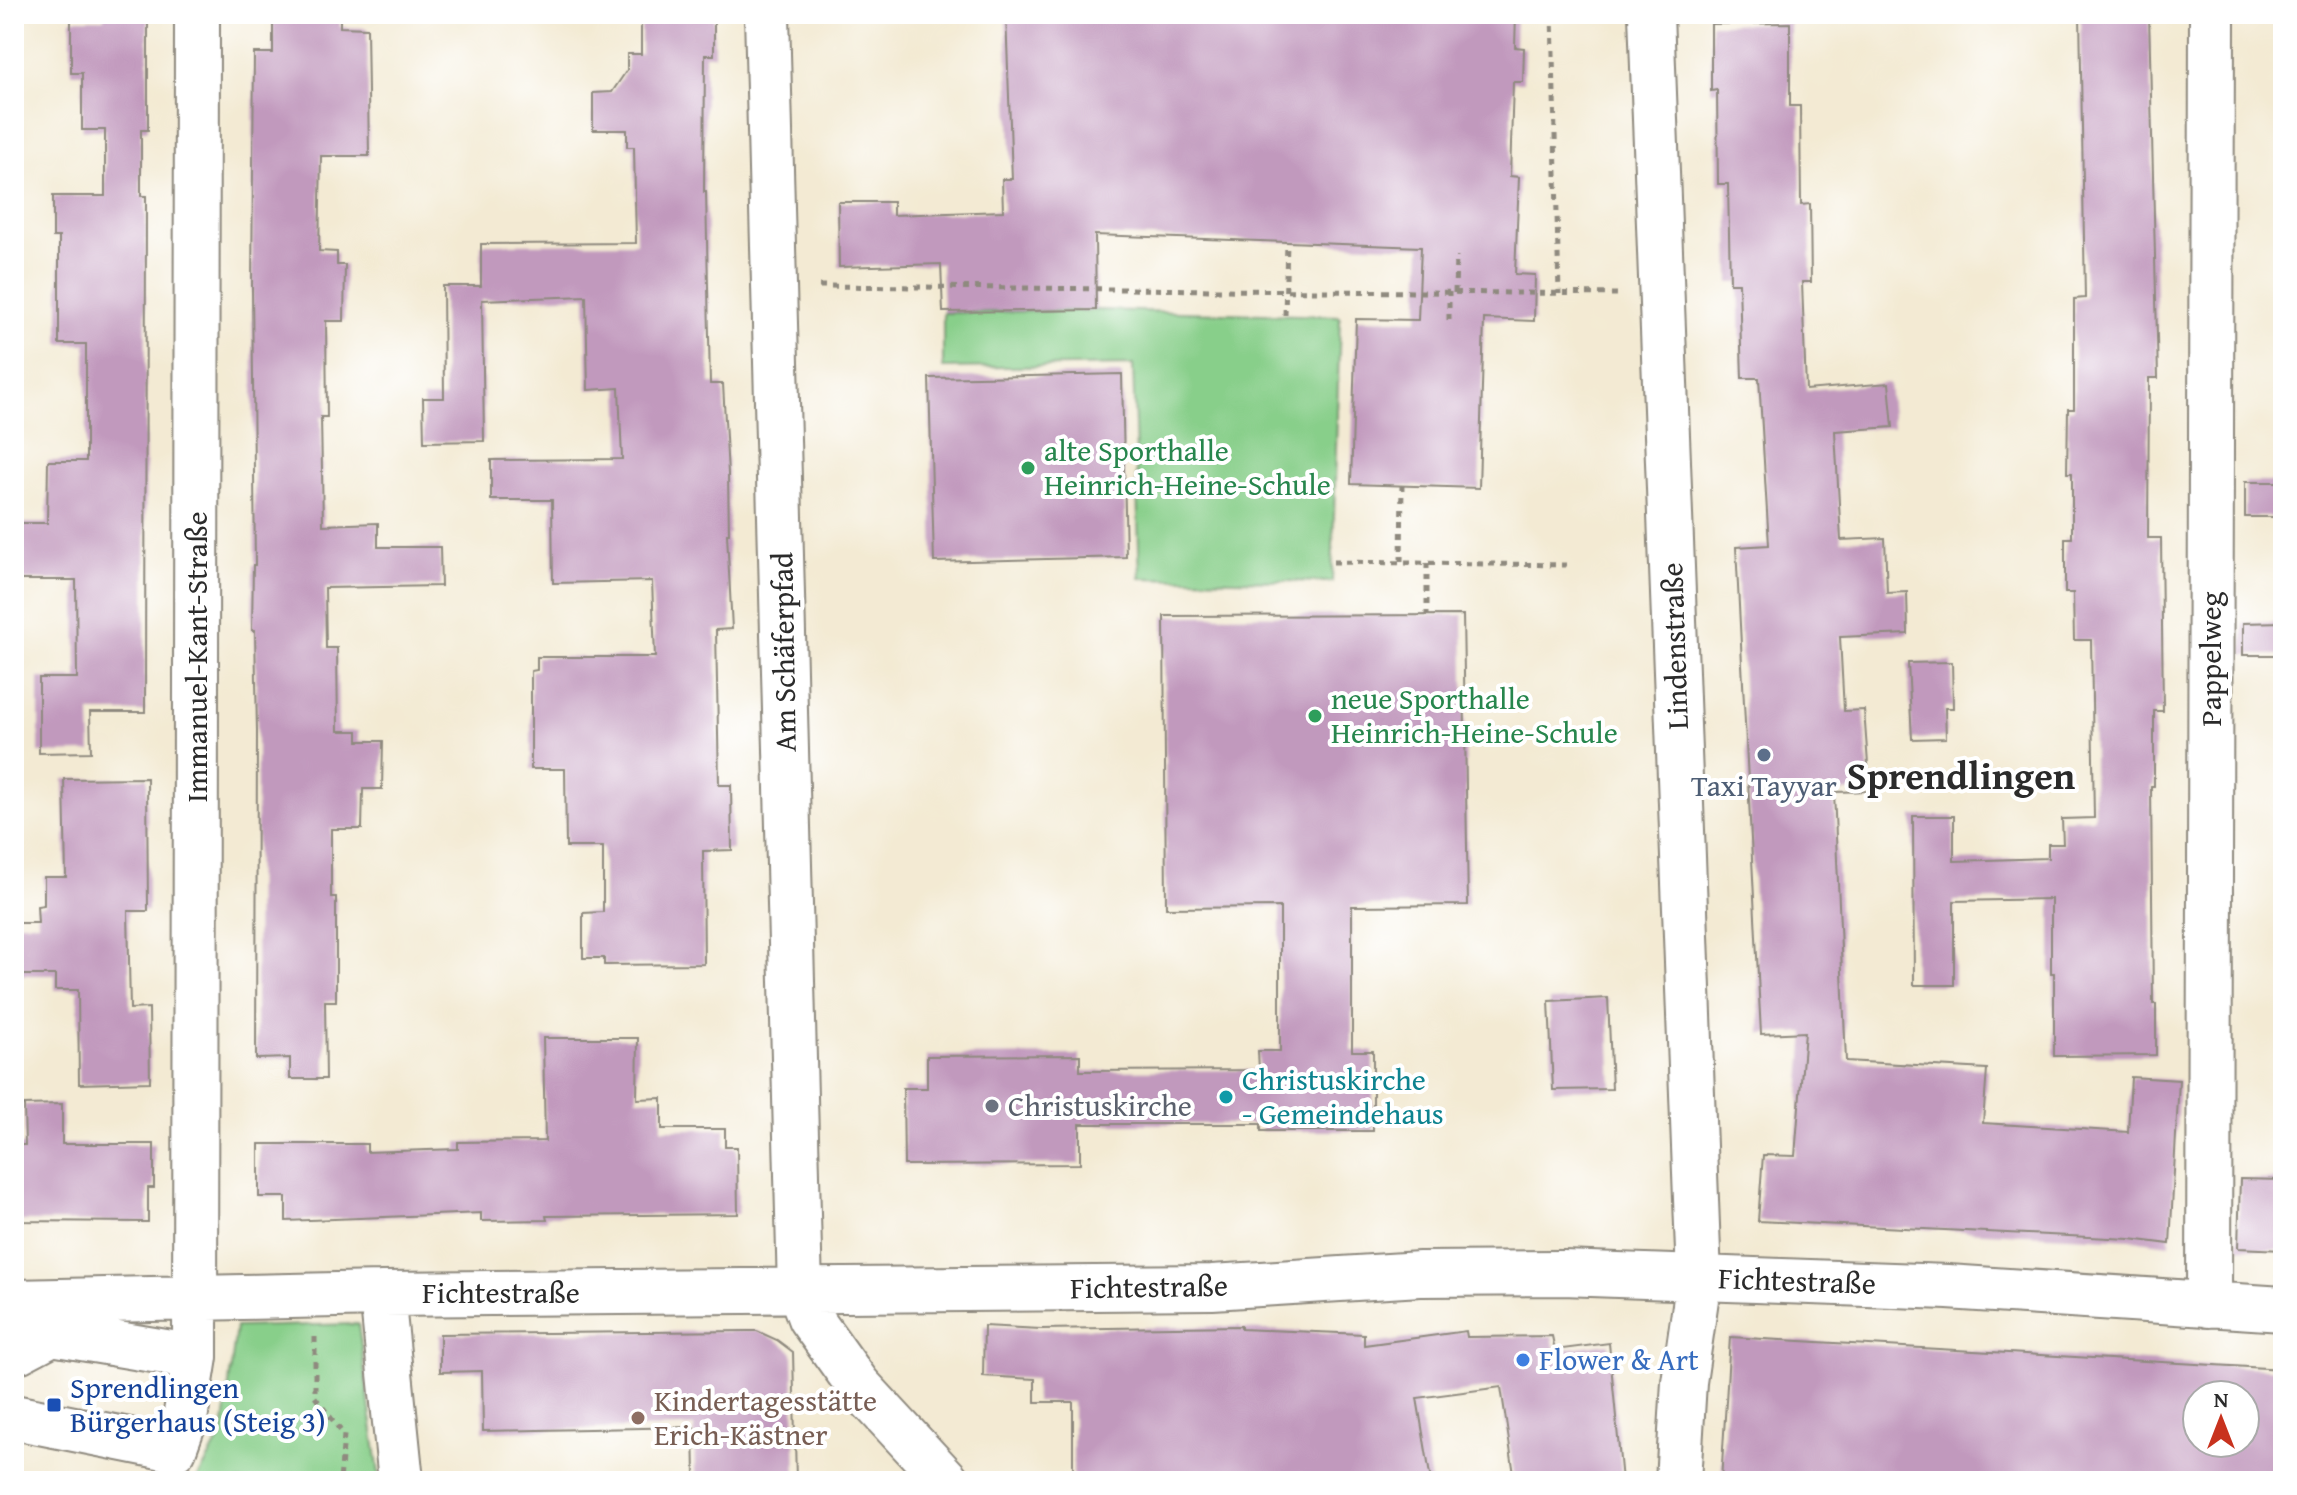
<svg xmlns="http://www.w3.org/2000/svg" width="2297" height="1495" font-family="'Gentium Book Plus',serif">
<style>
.green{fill:#88cf8a;stroke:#5a7d5a;stroke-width:2}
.building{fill:#c199bd;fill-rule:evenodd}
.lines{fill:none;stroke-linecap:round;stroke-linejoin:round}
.minor-casing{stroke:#8f8a7f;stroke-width:48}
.path{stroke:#8f8a7f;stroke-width:5;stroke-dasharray:6 6;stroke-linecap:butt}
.minor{stroke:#fff;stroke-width:44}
.leisure-dot{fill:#2e9e5b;stroke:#fff;stroke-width:3}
.service-dot{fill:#5c6f8a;stroke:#fff;stroke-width:3}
.culture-dot{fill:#0f9aa8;stroke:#fff;stroke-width:3}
.worship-dot{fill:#6b7280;stroke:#fff;stroke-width:3}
.shop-dot{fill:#3f7fe0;stroke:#fff;stroke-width:3}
.transit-dot{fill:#1a4fb4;stroke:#fff;stroke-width:3}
.education-dot{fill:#8d6e63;stroke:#fff;stroke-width:3}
.labels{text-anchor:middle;stroke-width:8;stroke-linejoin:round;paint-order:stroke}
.leisure-label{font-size:30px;fill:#27864d;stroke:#fff;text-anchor:start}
.street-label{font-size:30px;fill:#2b2b2b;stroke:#fff}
.service-label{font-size:30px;fill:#4e5e75;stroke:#fff}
.culture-label{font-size:30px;fill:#0d838f;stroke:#fff;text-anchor:start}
.worship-label{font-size:30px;fill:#5b616d;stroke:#fff;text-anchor:start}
.shop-label{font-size:30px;fill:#366cbe;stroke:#fff;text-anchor:start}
.transit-label{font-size:30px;fill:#164399;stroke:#fff;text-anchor:start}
.education-label{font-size:30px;fill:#785e54;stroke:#fff;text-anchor:start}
.district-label{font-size:38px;font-weight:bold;fill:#2b2b2b;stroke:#fff}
</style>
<rect width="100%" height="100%" fill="#fff"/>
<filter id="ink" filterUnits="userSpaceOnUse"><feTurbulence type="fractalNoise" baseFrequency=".0125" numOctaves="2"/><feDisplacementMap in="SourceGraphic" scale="16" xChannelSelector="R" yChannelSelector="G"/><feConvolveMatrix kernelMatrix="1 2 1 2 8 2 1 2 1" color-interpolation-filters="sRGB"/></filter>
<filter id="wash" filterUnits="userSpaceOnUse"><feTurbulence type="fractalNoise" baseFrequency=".006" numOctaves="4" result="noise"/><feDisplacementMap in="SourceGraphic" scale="32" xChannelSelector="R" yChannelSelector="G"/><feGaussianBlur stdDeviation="1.8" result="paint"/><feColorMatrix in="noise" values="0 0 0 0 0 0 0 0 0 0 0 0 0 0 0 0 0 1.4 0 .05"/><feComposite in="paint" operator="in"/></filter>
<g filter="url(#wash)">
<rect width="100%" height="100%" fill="#f3ead3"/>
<path class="green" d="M 1096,310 L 1340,316 L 1332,582 L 1140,578 L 1133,365 L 943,368 L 943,313 Z
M 358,1324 L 380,1481 L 196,1481 L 223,1433 L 236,1327 Z"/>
<g id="blocks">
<path class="building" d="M 104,14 L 148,14 L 148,130 L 141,130 L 141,196 L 146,196 L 145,712 L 90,712 L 91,752 L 39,753 L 39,678 L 77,678 L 76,580 L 14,580 L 14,523 L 47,523 L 48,461 L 86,461 L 86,344 L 59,344 L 59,237 L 53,237 L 53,196 L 105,196 L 105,130 L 82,130 L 82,73 L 71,73 L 71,19 L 104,19 Z
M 273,14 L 340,14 L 340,27 L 367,28 L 369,156 L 321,156 L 319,251 L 337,252 L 337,265 L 345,265 L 344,321 L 326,321 L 327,417 L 321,417 L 323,525 L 378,523 L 378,547 L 440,547 L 441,586 L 325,588 L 326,648 L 337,648 L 338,731 L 358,731 L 358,741 L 383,741 L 382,789 L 363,789 L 362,829 L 331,829 L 331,897 L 336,897 L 336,1001 L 325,1001 L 326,1079 L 290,1079 L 290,1058 L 256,1059 L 257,731 L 255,630 L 252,630 L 253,565 L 255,565 L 252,287 L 254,53 L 273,53 Z
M 641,14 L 714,14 L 714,55 L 705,55 L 704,192 L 706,192 L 710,384 L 723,384 L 728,474 L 729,534 L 727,534 L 732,629 L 716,630 L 719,785 L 731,785 L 732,850 L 703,851 L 704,964 L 604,965 L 604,958 L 583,958 L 583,913 L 603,912 L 603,847 L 566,847 L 565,769 L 531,769 L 531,671 L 537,670 L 537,657 L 655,657 L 652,581 L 553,583 L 552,500 L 491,500 L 491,460 L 622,459 L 619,388 L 588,390 L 586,296 L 482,300 L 484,441 L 424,442 L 423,398 L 444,398 L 443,286 L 481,286 L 481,244 L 636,243 L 634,147 L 627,147 L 627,130 L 593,130 L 593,93 L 612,92 L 627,70 L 627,54 L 641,54 Z
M 1006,14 L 1516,14 L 1515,47 L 1524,48 L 1523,82 L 1513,82 L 1510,176 L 1519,177 L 1515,274 L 1535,275 L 1534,321 L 1484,319 L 1479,488 L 1351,484 L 1356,319 L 1418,320 L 1421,247 L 1095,235 L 1096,310 L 943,312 L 941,264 L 839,267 L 838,202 L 893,202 L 893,215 L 1003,211 L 1002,179 L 1012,179 Z
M 2080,14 L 2149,14 L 2158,378 L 2149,378 L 2148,538 L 2161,538 L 2163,711 L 2154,711 L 2154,786 L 2151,786 L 2153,1004 L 2156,1004 L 2156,1055 L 2054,1056 L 2054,973 L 2051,973 L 2051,899 L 1954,901 L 1954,985 L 1914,985 L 1913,816 L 1954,816 L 1954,861 L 2048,858 L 2048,844 L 2063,844 L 2062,819 L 2094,818 L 2091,640 L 2074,640 L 2073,593 L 2065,593 L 2065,538 L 2072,538 L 2072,473 L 2067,473 L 2068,409 L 2074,409 L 2074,299 L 2085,298 Z
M 1790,23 L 1790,106 L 1800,106 L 1801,205 L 1810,204 L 1811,282 L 1802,282 L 1806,390 L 1889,383 L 1893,427 L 1835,431 L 1841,540 L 1885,538 L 1887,593 L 1907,592 L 1908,634 L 1840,637 L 1844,711 L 1864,710 L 1870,791 L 1834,792 L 1846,1061 L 1987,1069 L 1983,1123 L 2128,1132 L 2131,1077 L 2179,1080 L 2170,1244 L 2130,1239 L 1758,1221 L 1763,1155 L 1795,1156 L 1805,1032 L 1761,1034 L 1736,547 L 1769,545 L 1759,378 L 1742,378 L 1739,283 L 1730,283 L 1728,184 L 1718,184 L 1717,90 L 1711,91 L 1711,24 Z
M 1122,374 L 1126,557 L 934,562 L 929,378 Z
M 2245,482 L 2283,482 L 2283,517 L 2245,517 Z
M 1463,615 L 1468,905 L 1352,906 L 1352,1051 L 1373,1051 L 1373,1131 L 1261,1131 L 1261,1124 L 1080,1124 L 1080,1164 L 904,1165 L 903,1088 L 927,1088 L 927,1056 L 1080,1055 L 1080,1071 L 1259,1070 L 1258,1051 L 1280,1051 L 1280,907 L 1166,908 L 1164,616 Z
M 2283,622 L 2283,655 L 2243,655 L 2243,623 Z
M 1952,662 L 1953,708 L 1945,708 L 1946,738 L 1912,739 L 1908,663 Z
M 147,778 L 148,911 L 128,911 L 130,1009 L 149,1008 L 150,1082 L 79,1084 L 78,990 L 55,990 L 55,975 L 14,975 L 14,923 L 38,923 L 37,906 L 44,905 L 44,877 L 66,877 L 64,779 Z
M 1608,998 L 1612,1089 L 1553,1090 L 1549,1001 Z
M 543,1038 L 638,1038 L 637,1099 L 662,1098 L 662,1129 L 725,1129 L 725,1147 L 737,1147 L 738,1214 L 546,1216 L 547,1220 L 481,1221 L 481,1213 L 286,1221 L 286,1197 L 259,1197 L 259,1144 L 367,1144 L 367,1152 L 458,1149 L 458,1142 L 545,1141 Z
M 62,1104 L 62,1144 L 154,1144 L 154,1188 L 148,1188 L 148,1222 L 14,1221 L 14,1145 L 25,1145 L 24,1105 Z
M 2240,1179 L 2283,1180 L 2283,1250 L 2238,1248 Z
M 984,1326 L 1041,1329 L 1241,1326 L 1241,1329 L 1364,1334 L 1364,1345 L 1466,1331 L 1467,1337 L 1552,1336 L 1555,1350 L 1609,1343 L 1622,1481 L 1515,1481 L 1501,1387 L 1417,1398 L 1431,1481 L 1073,1481 L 1073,1402 L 1035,1402 L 1035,1379 L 983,1376 Z
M 748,1331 L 757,1331 L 777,1340 L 793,1352 L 796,1481 L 726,1481 L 726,1475 L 695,1476 L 694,1427 L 483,1431 L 482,1371 L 440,1372 L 440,1334 Z
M 1730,1337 L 2283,1369 L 2283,1481 L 1973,1481 L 1973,1479 L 1893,1474 L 1892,1481 L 1721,1481 ZM 2197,1395 L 2245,1395 L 2245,1443 L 2197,1443 Z"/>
</g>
</g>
<g filter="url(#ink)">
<use href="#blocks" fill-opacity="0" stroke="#8f8a7f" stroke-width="2"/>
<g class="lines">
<defs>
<path id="minor" d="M 767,14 L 800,1291 L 810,1318 L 858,1385 L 947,1481
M 1651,14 L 1699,1278 L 1684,1382 L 1678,1481
M 382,1294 L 401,1481
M 14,1302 L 382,1294 L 1212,1287 L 1420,1274 L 1563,1273 L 1948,1287 L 2283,1309
M 2209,1305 L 2212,14
M 14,1350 L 18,1351 L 52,1333 L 195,1357
M 14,1417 L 174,1449 L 185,1419 L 195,1357 L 197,14"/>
</defs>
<use href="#minor" class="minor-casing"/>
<path class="path" d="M 1552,14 L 1559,294
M 819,286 L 1620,294
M 1455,293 L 1456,256
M 1285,315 L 1287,242
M 1449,320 L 1449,292
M 1333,562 L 1570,565
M 1401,562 L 1402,485
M 1427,563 L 1427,615
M 315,1337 L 315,1397 L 344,1435 L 340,1481"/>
<use href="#minor" class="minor"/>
</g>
</g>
<g class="leisure-dot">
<circle cx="1028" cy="468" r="8"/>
<circle cx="1315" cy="716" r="8"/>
</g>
<circle class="service-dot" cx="1764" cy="755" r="8"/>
<circle class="culture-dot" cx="1226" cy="1097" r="8"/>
<circle class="worship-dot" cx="992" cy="1106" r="8"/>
<circle class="shop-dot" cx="1523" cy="1360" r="8"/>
<rect class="transit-dot" x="46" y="1397" width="16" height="16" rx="4"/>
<circle class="education-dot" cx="638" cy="1418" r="8"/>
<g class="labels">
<g class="leisure-label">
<text x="1044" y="461">alte Sporthalle<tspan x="1044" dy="34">Heinrich-Heine-Schule</tspan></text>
<text x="1331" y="709">neue Sporthalle<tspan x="1331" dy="34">Heinrich-Heine-Schule</tspan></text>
</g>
<g class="street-label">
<text transform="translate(1675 646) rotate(-92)" y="10">Lindenstraße</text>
<text transform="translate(784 652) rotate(-91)" y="10">Am Schäferpfad</text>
<text transform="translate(197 657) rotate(-90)" y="10">Immanuel-Kant-Straße</text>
<text transform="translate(2211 659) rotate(-90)" y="10">Pappelweg</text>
<text transform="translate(1797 1281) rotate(2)" y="10">Fichtestraße</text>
<text transform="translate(1149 1287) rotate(-1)" y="10">Fichtestraße</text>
<text x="501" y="1303">Fichtestraße</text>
</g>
<g class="service-label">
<text x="1764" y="796">Taxi Tayyar</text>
</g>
<g class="culture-label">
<text x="1242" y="1090">Christuskirche<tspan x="1242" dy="34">- Gemeindehaus</tspan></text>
</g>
<g class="worship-label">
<text x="1008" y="1116">Christuskirche</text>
</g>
<g class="shop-label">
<text x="1539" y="1370">Flower &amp; Art</text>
</g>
<g class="transit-label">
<text x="70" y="1398">Sprendlingen<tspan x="70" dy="34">Bürgerhaus (Steig 3)</tspan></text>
</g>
<g class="education-label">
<text x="654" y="1411">Kindertagesstätte<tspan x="654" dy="34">Erich-Kästner</tspan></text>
</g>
<g class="district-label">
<text x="1961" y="789">Sprendlingen</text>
</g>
</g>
<rect width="2297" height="1495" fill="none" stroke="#fff" stroke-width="48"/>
<g transform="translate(2221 1419)"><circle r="38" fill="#ffffff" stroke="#aaaaaa" stroke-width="2"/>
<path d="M0-6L14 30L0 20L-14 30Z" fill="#c8321e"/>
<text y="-12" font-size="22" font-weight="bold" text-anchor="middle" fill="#2b2b2b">N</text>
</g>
</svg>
